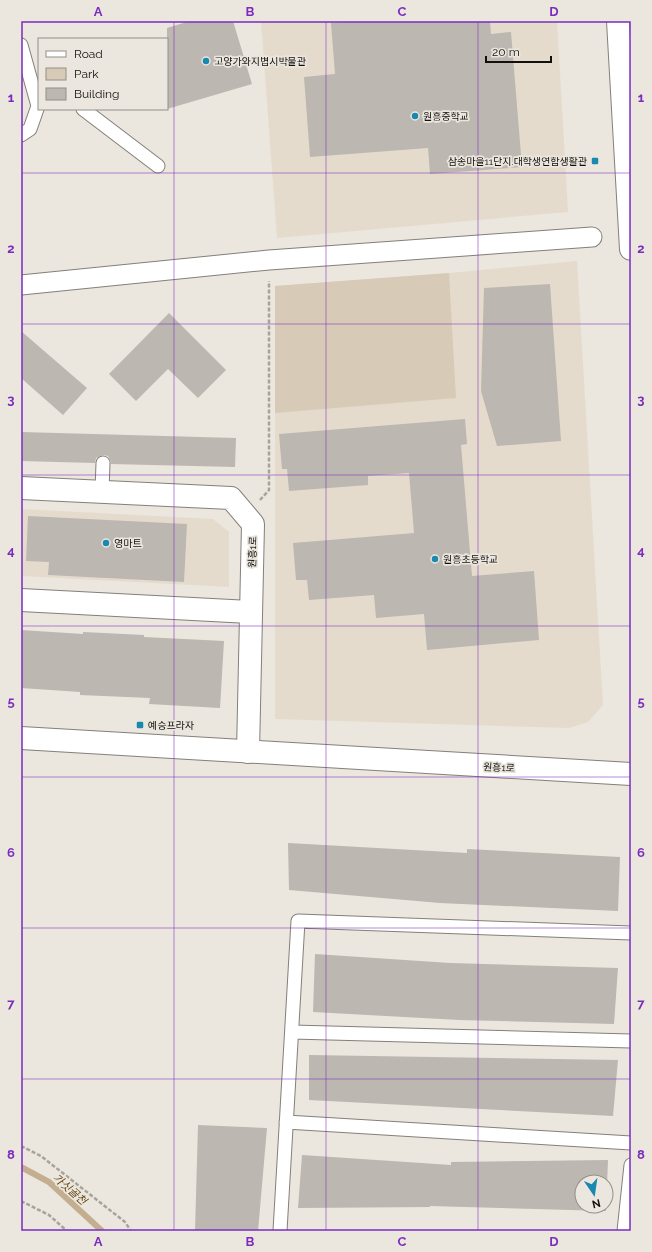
<svg xmlns="http://www.w3.org/2000/svg" width="652" height="1252" font-family="Raleway,'Noto Sans KR',sans-serif">
<style>
.built{fill:#e5dbcd}
.green{fill:#d7cab6}
.lines{fill:none;stroke-linecap:round;stroke-linejoin:round}
.stream{stroke:#c3af8f;stroke-width:6}
.building{fill:#bcb7b0;fill-rule:evenodd}
.service-casing{stroke:#847f79;stroke-width:15}
.pedestrian-casing{stroke:#847f79;stroke-width:21}
.minor-casing{stroke:#847f79;stroke-width:24}
.tertiary-casing{stroke:#847f79;stroke-width:24}
.path{stroke:#a7a39c;stroke-width:2.5;stroke-dasharray:4 2;stroke-linecap:butt}
.service{stroke:#fff;stroke-width:13}
.pedestrian{stroke:#fff;stroke-width:19}
.minor{stroke:#fff;stroke-width:22}
.tertiary{stroke:#fff;stroke-width:22}
.grid{fill:none;stroke:#7b2cbf;stroke-width:1;stroke-opacity:0.55}
.poi-dot{fill:#1b88af;stroke:#ebe6de;stroke-width:1.5}
.labels{text-anchor:middle;stroke-width:3.5;stroke-linejoin:round;paint-order:stroke}
.poi-label{font-size:10px;fill:#12100d;stroke:#ebe6de;text-anchor:start}
.street-label{font-size:10px;fill:#12100d;stroke:#ebe6de}
.water-label{font-size:11px;font-style:italic;fill:#62440b;stroke:#ebe6de}
.neatline{fill:none;stroke:#7b2cbf;stroke-width:1.5}
.grid-label{font-size:13px;text-anchor:middle;font-weight:bold;fill:#7b2cbf}
</style>
<rect width="100%" height="100%" fill="#ebe6de"/>
<path class="built" d="M 261,21 L 557,21 L 568,212 L 277,238 Z
M 577,261 L 603,705 L 588,722 L 569,728 L 275,719 L 275,286 L 449,273 Z
M 21,509 L 213,519 L 229,532 L 229,587 L 21,576 Z"/>
<path class="green" d="M 449,273 L 456,398 L 275,413 L 275,286 Z"/>
<g class="lines">
<path class="stream" d="M 21,1167 L 49,1182 L 102,1231"/>
</g>
<path class="building" d="M 190,21 L 233,21 L 252,84 L 167,109 L 167,28 Z
M 353,21 L 490,21 L 491,34 L 511,32 L 522,167 L 430,174 L 428,148 L 310,157 L 304,77 L 335,74 L 331,23 Z
M 550,284 L 561,441 L 497,446 L 481,391 L 484,288 Z
M 169,313 L 226,370 L 198,398 L 168,369 L 136,401 L 109,374 Z
M 21,331 L 87,388 L 63,415 L 21,378 Z
M 465,419 L 467,444 L 461,445 L 472,576 L 534,571 L 539,640 L 427,650 L 424,614 L 376,618 L 374,595 L 309,600 L 307,580 L 296,580 L 293,543 L 414,533 L 409,473 L 368,476 L 368,485 L 289,491 L 287,469 L 282,469 L 279,434 Z
M 21,432 L 236,438 L 235,467 L 111,464 L 110,460 L 108,456 L 103,455 L 96,458 L 95,463 L 21,461 Z
M 28,516 L 187,524 L 184,582 L 48,575 L 49,562 L 26,561 Z
M 21,630 L 83,634 L 83,632 L 144,635 L 144,637 L 224,641 L 220,708 L 149,704 L 150,698 L 80,695 L 80,692 L 21,688 Z
M 288,843 L 467,853 L 467,849 L 620,857 L 618,911 L 440,903 L 289,890 Z
M 315,954 L 450,963 L 618,968 L 614,1024 L 459,1020 L 313,1012 Z
M 309,1055 L 618,1060 L 613,1116 L 309,1100 Z
M 198,1125 L 267,1128 L 258,1231 L 195,1231 Z
M 302,1155 L 451,1165 L 451,1162 L 608,1160 L 606,1211 L 430,1206 L 430,1207 L 298,1208 ZM 582,1182 L 606,1182 L 606,1206 L 582,1206 Z"/>
<g class="lines">
<defs>
<path id="service" d="M 21,45 L 38,106 L 30,129 L 21,135
M 83,109 L 158,166
M 102,491 L 103,463
M 292,1032 L 631,1041
M 286,1122 L 631,1143
M 280,1231 L 298,921 L 631,933
M 624,1231 L 631,1165"/>
<path id="pedestrian" d="M 21,285 L 269,260 L 592,237"/>
<path id="minor" d="M 21,488 L 231,498 L 253,524 L 248,752
M 21,600 L 250,612"/>
<path id="tertiary" d="M 618,21 L 631,249
M 21,738 L 631,774"/>
</defs>
<use href="#service" class="service-casing"/>
<use href="#pedestrian" class="pedestrian-casing"/>
<use href="#minor" class="minor-casing"/>
<use href="#tertiary" class="tertiary-casing"/>
<path class="path" d="M 260,500 L 269,490 L 269,281
M 21,1146 L 41,1156 L 125,1222 L 131,1231
M 21,1201 L 49,1215 L 67,1231"/>
<use href="#service" class="service"/>
<use href="#pedestrian" class="pedestrian"/>
<use href="#minor" class="minor"/>
<use href="#tertiary" class="tertiary"/>
</g>
<path class="grid" d="M 174,21 L 174,1231M 326,21 L 326,1231M 478,21 L 478,1231M 21,173 L 631,173M 21,324 L 631,324M 21,475 L 631,475M 21,626 L 631,626M 21,777 L 631,777M 21,928 L 631,928M 21,1079 L 631,1079"/>
<g class="poi-dot">
<circle cx="206" cy="61" r="4"/>
<circle cx="415" cy="116" r="4"/>
<rect x="591" y="157" width="8" height="8" rx="2"/>
<circle cx="106" cy="543" r="4"/>
<circle cx="435" cy="559" r="4"/>
<rect x="136" y="721" width="8" height="8" rx="2"/>
</g>
<g class="labels">
<g class="poi-label">
<text x="214" y="65">고양가와지볍시박물관</text>
<text x="423" y="120">원흥중학교</text>
<text x="587" y="165" text-anchor="end">삼송마을11단지.대학생연합생활관</text>
<text x="114" y="547">영마트</text>
<text x="443" y="563">원흥초등학교</text>
<text x="148" y="729">예승프라자</text>
</g>
<g class="street-label">
<text transform="translate(252 552) rotate(-88)" y="4">원흥1로</text>
<text transform="translate(499 767) rotate(3)" y="4">원흥1로</text>
</g>
<g class="water-label">
<text transform="translate(70 1189) rotate(41)" y="4">가싯골천</text>
</g>
</g>
<rect width="652" height="1252" fill="none" stroke="#ebe6de" stroke-width="44"/>
<rect x="38" y="38" width="130" height="72" fill="#ebe6de" stroke="#94908a"/>
<rect x="46" y="51" width="20" height="6" fill="#ffffff" stroke="#94908a"/>
<text x="74" y="58" font-size="12" fill="#12100d">Road</text>
<rect x="46" y="68" width="20" height="12" fill="#d7cab6" stroke="#94908a"/>
<text x="74" y="78" font-size="12" fill="#12100d">Park</text>
<rect x="46" y="88" width="20" height="12" fill="#bcb7b0" stroke="#94908a"/>
<text x="74" y="98" font-size="12" fill="#12100d">Building</text>
<g transform="translate(594 1194) rotate(167)"><circle r="19" fill="#ebe6de" stroke="#94908a"/>
<path d="M0-3L7 15L0 10L-7 15Z" fill="#1b88af"/>
<text y="-6" font-size="11" font-weight="bold" text-anchor="middle" fill="#12100d">N</text>
</g>
<path d="M486 56v6h65v-6" fill="none" stroke="#12100d" stroke-width="2"/>
<text x="492" y="56" font-size="12" fill="#12100d" stroke="#ebe6de" stroke-width="3" paint-order="stroke">20 m</text>
<rect x="22" y="22" width="608" height="1208" class="neatline"/>
<g class="grid-label">
<text x="98" y="16">A</text>
<text x="250" y="16">B</text>
<text x="402" y="16">C</text>
<text x="554" y="16">D</text>
<text x="11" y="102">1</text>
<text x="641" y="102">1</text>
<text x="11" y="253">2</text>
<text x="641" y="253">2</text>
<text x="11" y="404">3</text>
<text x="641" y="404">3</text>
<text x="11" y="555">4</text>
<text x="641" y="555">4</text>
<text x="11" y="706">5</text>
<text x="641" y="706">5</text>
<text x="11" y="857">6</text>
<text x="641" y="857">6</text>
<text x="11" y="1008">7</text>
<text x="641" y="1008">7</text>
<text x="11" y="1159">8</text>
<text x="641" y="1159">8</text>
<text x="98" y="1246">A</text>
<text x="250" y="1246">B</text>
<text x="402" y="1246">C</text>
<text x="554" y="1246">D</text>
</g>
</svg>
